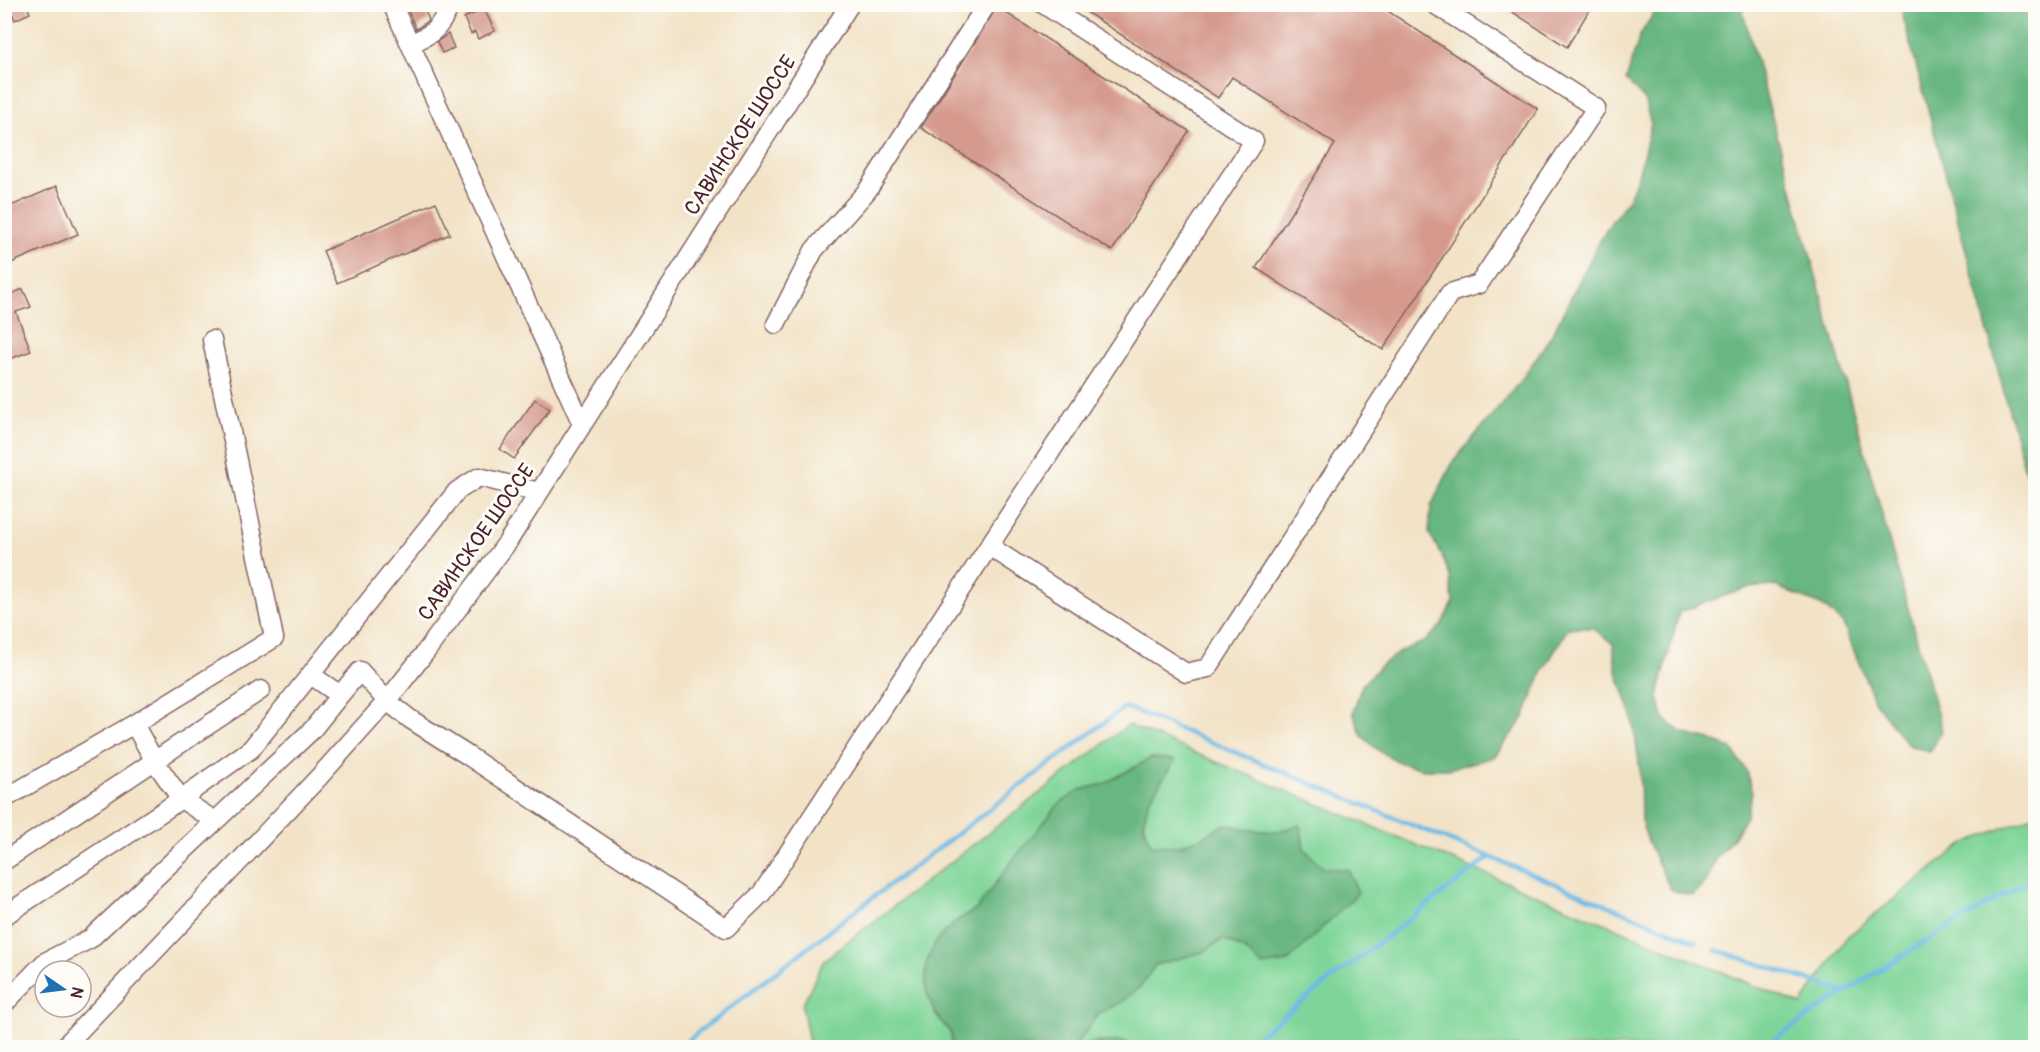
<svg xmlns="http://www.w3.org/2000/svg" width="2040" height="1052" font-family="Pangolin,sans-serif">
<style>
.green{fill:#7fd599;stroke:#647a62;stroke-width:1.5}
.forest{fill:#67b681;stroke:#586a56;stroke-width:1.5}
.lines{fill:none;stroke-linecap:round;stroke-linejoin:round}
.stream{stroke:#6cbae6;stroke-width:4.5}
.building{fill:#d59a8d}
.minor-casing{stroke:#856462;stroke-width:21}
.minor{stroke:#fff;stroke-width:18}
.labels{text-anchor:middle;stroke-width:6;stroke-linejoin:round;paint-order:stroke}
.street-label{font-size:21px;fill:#4a1f2b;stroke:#fdfcf7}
</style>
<rect width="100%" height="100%" fill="#fdfcf7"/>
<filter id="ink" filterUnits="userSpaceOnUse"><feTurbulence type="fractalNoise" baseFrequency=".0167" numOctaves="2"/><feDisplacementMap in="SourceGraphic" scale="12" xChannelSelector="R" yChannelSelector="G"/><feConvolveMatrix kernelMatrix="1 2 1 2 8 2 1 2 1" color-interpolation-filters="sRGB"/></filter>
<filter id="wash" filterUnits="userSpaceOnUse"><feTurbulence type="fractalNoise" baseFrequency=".008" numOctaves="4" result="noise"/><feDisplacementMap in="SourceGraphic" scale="24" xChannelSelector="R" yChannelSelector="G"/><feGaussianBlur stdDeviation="1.35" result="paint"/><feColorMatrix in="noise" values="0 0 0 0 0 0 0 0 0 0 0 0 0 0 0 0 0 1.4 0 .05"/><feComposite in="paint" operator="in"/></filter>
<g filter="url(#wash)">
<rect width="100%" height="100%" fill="#f2e3c7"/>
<path class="green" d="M 1128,725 L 1801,1005 L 1847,937 L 1963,844 L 2035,815 L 2035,1047 L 1126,1047 L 1127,1042 L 1101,1042 L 1074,1047 L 1099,1013 L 1121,1002 L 1141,986 L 1155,965 L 1203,952 L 1223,939 L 1245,950 L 1263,966 L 1323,868 L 1304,849 L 1300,825 L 1276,832 L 1250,830 L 1225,824 L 1203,837 L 1178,846 L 1150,845 L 1143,823 L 1149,800 L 1175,760 L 1151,758 L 1104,784 L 1080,790 L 977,909 L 956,921 L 935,1014 L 951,1033 L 952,1047 L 810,1047 L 802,1005 L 824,960 Z"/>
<path class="forest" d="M 1656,5 L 1741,5 L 1942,731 L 1930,752 L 1908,745 L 1875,702 L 1843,624 L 1823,606 L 1775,586 L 1747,588 L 1679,612 L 1658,696 L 1663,718 L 1682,733 L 1707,739 L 1731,748 L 1746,770 L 1752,792 L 1746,817 L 1732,839 L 1716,858 L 1708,879 L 1693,896 L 1671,890 L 1648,842 L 1641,820 L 1640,769 L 1632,716 L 1616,669 L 1613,644 L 1593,628 L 1568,628 L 1543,671 L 1523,719 L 1494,757 L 1449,769 L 1423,769 L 1401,763 L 1379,751 L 1362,736 L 1353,712 L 1362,685 L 1379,667 L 1401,651 L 1424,642 L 1441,626 L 1453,603 L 1450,576 L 1441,554 L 1429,533 L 1431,506 L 1453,462 L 1522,379 L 1551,336 L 1598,244 L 1612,221 L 1629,199 L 1638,176 L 1651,124 L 1644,99 L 1626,80 L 1640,35 L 1654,13 Z
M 1900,5 L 2035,5 L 2035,508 Z
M 1151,758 L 1175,760 L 1149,800 L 1143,823 L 1151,845 L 1178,846 L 1203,837 L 1225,824 L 1250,830 L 1276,832 L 1300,825 L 1304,849 L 1323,868 L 1348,869 L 1358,893 L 1287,962 L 1263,966 L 1245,950 L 1223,939 L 1203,952 L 1155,965 L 1141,986 L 1121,1002 L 1099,1013 L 1074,1047 L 952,1047 L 951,1033 L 935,1014 L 926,990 L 926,964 L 936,941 L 956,921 L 977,909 L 1009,865 L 1058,805 L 1080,790 L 1104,784 Z
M 1101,1042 L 1127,1042 L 1126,1047 L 1081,1047 Z"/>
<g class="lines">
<path class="stream" d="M 1716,950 L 1845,992 L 1942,931 L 2036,877
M 678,1048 L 851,914 L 1125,707 L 1697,942
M 1242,1048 L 1490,857
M 1761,1048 L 1845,992"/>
</g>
<g id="blocks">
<path class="building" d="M 8,4 L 26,4 L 30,13 L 15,20 Z
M 405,4 L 422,4 L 429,20 L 416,29 Z
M 1074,4 L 1377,4 L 1538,109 L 1383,350 L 1256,268 L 1335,144 L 1232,77 L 1218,98 Z
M 1500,4 L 1593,4 L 1567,47 Z
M 997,7 L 1189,131 L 1112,251 L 921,128 Z
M 484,9 L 495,31 L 478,39 L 475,32 L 471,34 L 464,18 Z
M 448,34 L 454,48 L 442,53 L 437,42 Z
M 57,186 L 78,234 L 4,266 L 4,209 Z
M 436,202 L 450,234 L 337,283 L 323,251 Z
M 4,286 L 9,295 L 23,289 L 31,307 L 16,312 L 31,351 L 4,361 Z
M 535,399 L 550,409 L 514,459 L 500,449 Z"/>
</g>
</g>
<g filter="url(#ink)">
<use href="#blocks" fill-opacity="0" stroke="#856462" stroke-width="1.5"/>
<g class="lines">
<defs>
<path id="minor" d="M 392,4 L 582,424
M 410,44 C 435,33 439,29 451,4
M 776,324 L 814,250 L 867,191 L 987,4
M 989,546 L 1186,673 L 1208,668 L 1450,293 L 1479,284 L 1596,108 L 1434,4
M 311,675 L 340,695 L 360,671 L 387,701 L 410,719 L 467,755 L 726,928 L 762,893 L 1254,141 L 1043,4
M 134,724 L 274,638 L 212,340
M 4,799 L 134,724 L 154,760 L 181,799 L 215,821
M 4,861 L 261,690
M 4,916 L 168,808 L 251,749 L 457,491 L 479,477 L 539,492
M 4,1004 L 45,962 L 90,939 L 312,730 L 340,695
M 63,1048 L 319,777 L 387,701 L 424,654 L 507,543 L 850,4"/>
</defs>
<use href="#minor" class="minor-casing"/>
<use href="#minor" class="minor"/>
</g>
</g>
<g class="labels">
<g class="street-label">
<text transform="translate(740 135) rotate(-57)" y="7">САВИНСКОЕ ШОССЕ</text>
<text transform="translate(476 542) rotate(-55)" y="7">САВИНСКОЕ ШОССЕ</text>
</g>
</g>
<rect width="2040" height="1052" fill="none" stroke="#fdfcf7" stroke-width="24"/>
<g transform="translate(63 989) rotate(104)"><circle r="28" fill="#fdfcf7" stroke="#b5a4a5" stroke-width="1.5"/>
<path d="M0-4.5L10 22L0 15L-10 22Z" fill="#1f6fb2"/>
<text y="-9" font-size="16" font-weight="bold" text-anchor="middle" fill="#4a1f2b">N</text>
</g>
</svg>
